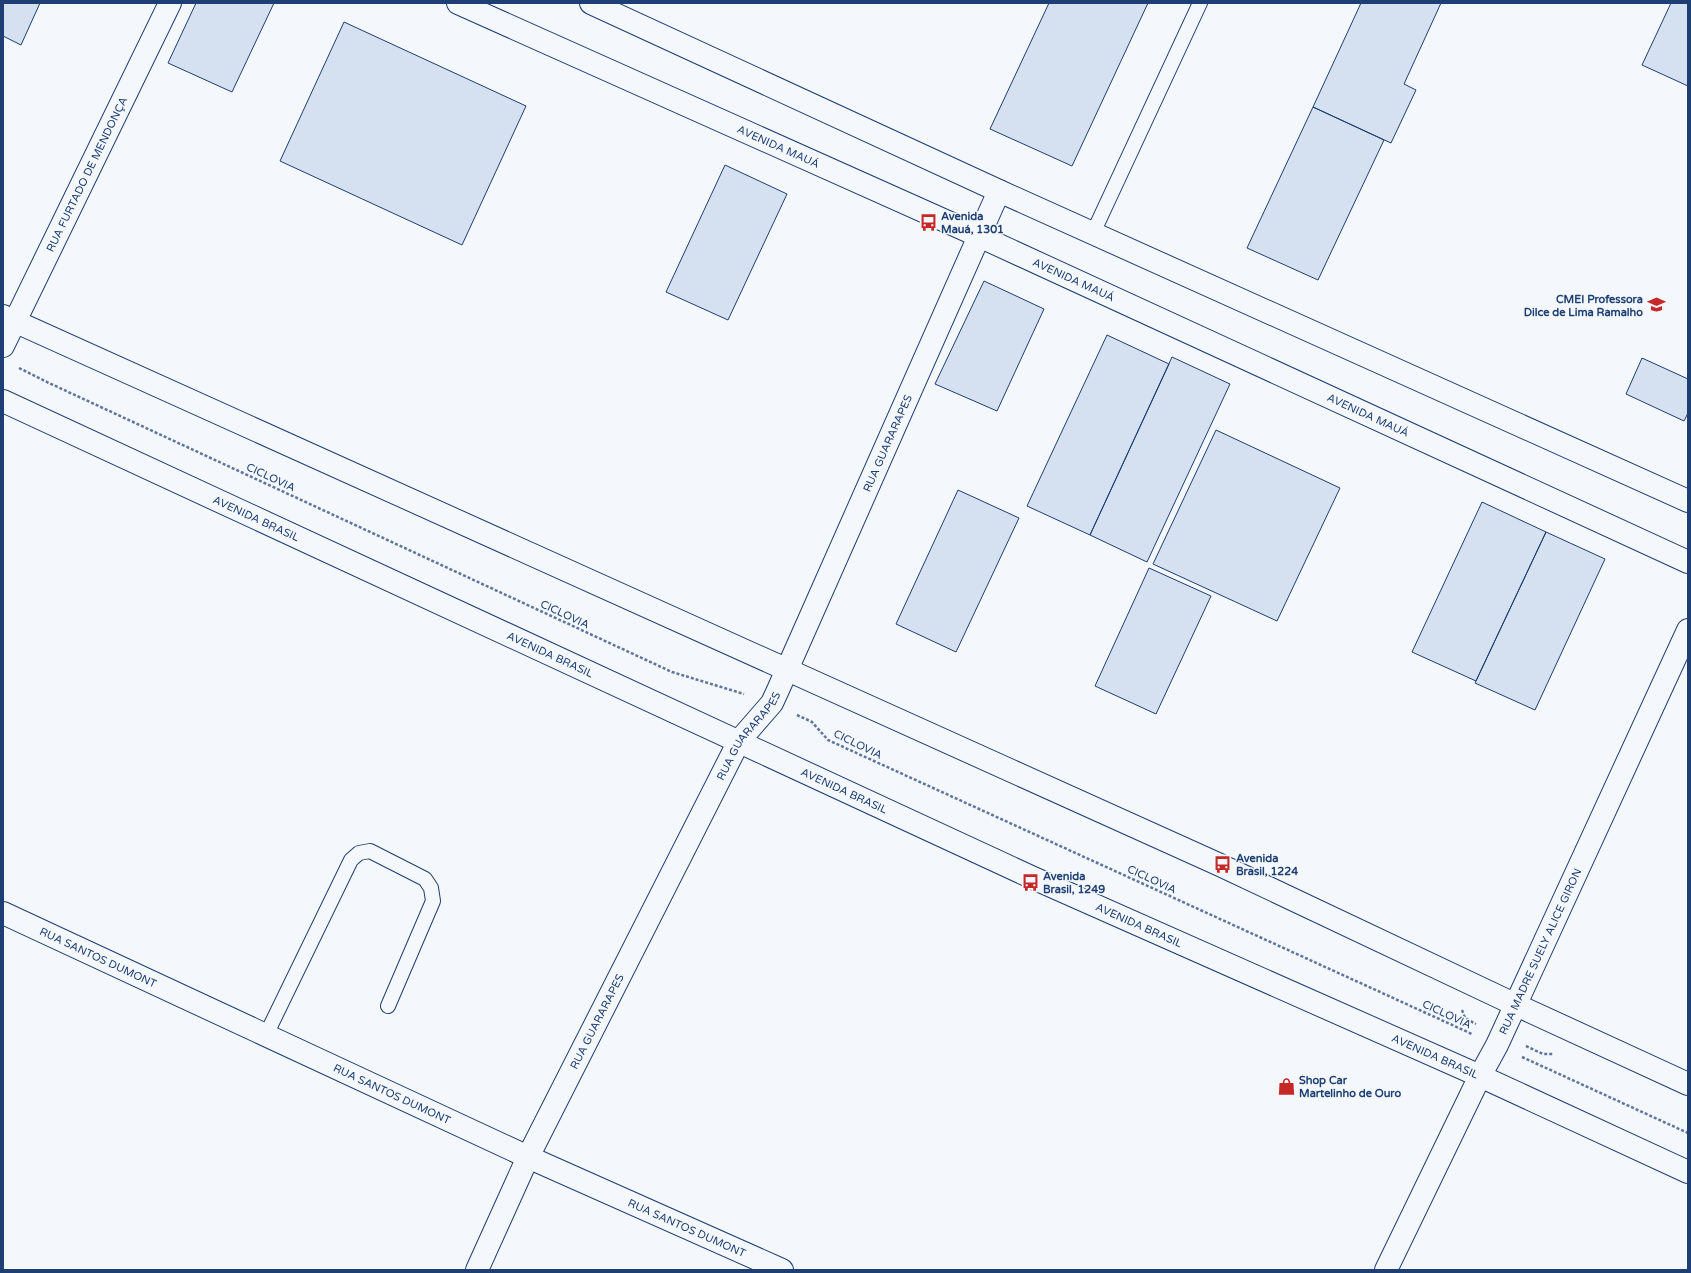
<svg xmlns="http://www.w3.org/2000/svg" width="1691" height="1273" viewBox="0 0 1691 1273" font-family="'Varela Round',sans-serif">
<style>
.building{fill:#d5e0f0;stroke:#1d3f73}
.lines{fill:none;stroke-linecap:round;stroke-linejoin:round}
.lane-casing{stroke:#1d3f73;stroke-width:16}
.street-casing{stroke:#1d3f73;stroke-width:24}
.secondary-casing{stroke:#1d3f73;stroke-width:24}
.path{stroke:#5e769c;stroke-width:2.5;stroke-dasharray:3 2;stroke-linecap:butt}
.lane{stroke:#f4f7fb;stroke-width:14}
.street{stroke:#f4f7fb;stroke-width:22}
.secondary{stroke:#f4f7fb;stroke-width:22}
.labels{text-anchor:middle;stroke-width:3;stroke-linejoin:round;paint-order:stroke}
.street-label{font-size:11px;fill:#1d3f73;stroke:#f4f7fb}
.poi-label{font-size:11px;font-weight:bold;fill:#1d3f73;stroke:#f4f7fb;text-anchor:start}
</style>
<rect width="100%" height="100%" fill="#f4f7fb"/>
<path class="building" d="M3,3H40L21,45L3,36Z
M196,3H274L232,92L168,63Z
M1049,3H1148L1072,166L990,129Z
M1361,3H1441L1404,84L1416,90L1391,143L1313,107Z
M1671,3H1688V86L1642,65Z
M344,22L526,106L462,245L280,161Z
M1313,107L1384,140L1318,280L1247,248Z
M725,165L787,194L728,320L666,292Z
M984,281L1044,309L997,411L935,384Z
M1107,335L1169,364L1090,535L1027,506Z
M1172,357L1230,384L1147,562L1090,535Z
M1642,358L1688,379V413L1684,421L1626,394Z
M1216,430L1340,488L1277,621L1153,564Z
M958,490L1019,518L956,652L896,624Z
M1482,502L1546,532L1476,681L1412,652Z
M1546,532L1605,559L1535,710L1475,683Z
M1149,568L1211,596L1156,714L1095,686Z"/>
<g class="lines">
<defs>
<path id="lane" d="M1093,233L1200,3
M266,1035L351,860L359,853L370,851L425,879L431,888L433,901L388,1006"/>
<g id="street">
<path id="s1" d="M3,346L170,3"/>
<path id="s2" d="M477,1270L528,1157L739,741L772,703L778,690L999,191"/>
<path id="s3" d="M1386,1270L1480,1076L1497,1045L1688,630"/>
</g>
<g id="secondary">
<path id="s4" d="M458,3L979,236L1688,562"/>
<path d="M591,3L999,191L1688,501"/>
<path d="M3,316L1220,865L1514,1004L1688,1084"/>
<path id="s5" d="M3,401L1031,877L1480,1076L1688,1172"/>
<path id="s6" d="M3,913L528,1157L782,1270"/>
</g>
</defs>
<use href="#lane" class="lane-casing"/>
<use href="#street" class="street-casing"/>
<use href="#secondary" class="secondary-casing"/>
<path class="path" d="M19,368L49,383L672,672L744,694
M797,715L812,722L828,740L1472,1034
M1462,1010L1465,1018L1476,1024
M1526,1046L1543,1054H1554
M1522,1057L1688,1133"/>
<use href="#lane" class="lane"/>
<use href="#street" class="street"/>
<use href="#secondary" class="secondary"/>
</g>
<defs>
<symbol id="bus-bare" viewBox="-9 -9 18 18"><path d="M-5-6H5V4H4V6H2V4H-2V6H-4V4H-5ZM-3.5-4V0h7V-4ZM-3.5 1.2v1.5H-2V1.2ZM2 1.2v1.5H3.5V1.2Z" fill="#c62828" stroke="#f4f7fb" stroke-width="2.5" paint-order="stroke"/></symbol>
<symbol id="school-bare" viewBox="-9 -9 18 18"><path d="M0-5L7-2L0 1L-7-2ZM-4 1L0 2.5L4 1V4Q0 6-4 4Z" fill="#c62828" stroke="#f4f7fb" stroke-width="2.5" paint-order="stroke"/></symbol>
<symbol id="shop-bare" viewBox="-9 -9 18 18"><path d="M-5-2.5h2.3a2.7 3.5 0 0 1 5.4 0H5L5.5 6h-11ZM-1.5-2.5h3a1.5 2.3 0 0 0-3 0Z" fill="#c62828" stroke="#f4f7fb" stroke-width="2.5" paint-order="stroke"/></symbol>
</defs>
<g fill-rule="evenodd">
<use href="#bus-bare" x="916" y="210" width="25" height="25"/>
<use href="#school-bare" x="1644" y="292" width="25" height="25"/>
<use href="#bus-bare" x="1210" y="852" width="25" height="25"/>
<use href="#bus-bare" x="1018" y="870" width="25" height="25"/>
<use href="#shop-bare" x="1274" y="1074" width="25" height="25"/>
</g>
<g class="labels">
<g class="street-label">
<text dy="4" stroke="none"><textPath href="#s4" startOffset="351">AVENIDA MAUÁ</textPath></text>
<text dy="4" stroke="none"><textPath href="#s1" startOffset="191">RUA FURTADO DE MENDONÇA</textPath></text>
<text dy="4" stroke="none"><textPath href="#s4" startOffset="675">AVENIDA MAUÁ</textPath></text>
<text dy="4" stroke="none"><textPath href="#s4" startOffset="999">AVENIDA MAUÁ</textPath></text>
<text dy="4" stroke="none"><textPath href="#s2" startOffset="925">RUA GUARARAPES</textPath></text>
<text transform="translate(271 477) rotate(25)" y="4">CICLOVIA</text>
<text dy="4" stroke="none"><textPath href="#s5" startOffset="279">AVENIDA BRASIL</textPath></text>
<text transform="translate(565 614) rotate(25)" y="4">CICLOVIA</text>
<text dy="4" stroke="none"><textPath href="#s5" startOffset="603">AVENIDA BRASIL</textPath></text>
<text dy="4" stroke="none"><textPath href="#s2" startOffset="600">RUA GUARARAPES</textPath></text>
<text transform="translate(858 744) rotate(26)" y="4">CICLOVIA</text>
<text dy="4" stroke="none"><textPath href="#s5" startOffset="927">AVENIDA BRASIL</textPath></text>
<text transform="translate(1152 879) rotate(25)" y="4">CICLOVIA</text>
<text dy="4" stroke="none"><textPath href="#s5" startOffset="1251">AVENIDA BRASIL</textPath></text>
<text dy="4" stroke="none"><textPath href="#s3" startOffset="354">RUA MADRE SUELY ALICE GIRON</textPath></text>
<text dy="4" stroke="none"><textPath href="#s6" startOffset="105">RUA SANTOS DUMONT</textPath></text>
<text transform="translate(1447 1014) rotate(25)" y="4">CICLOVIA</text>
<text dy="4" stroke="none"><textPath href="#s2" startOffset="276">RUA GUARARAPES</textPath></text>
<text dy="4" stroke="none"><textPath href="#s5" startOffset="1575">AVENIDA BRASIL</textPath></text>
<text dy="4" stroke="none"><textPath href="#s6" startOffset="429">RUA SANTOS DUMONT</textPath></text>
<text dy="4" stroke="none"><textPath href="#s6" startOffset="753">RUA SANTOS DUMONT</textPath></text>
</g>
<g class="poi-label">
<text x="941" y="220">Avenida<tspan x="941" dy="13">Mauá, 1301</tspan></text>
<text x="1643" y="303" text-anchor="end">CMEI Professora<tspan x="1643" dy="13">Dilce de Lima Ramalho</tspan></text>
<text x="1236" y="862">Avenida<tspan x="1236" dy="13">Brasil, 1224</tspan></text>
<text x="1043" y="880">Avenida<tspan x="1043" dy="13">Brasil, 1249</tspan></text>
<text x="1299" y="1084">Shop Car<tspan x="1299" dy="13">Martelinho de Ouro</tspan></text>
</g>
</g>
<rect width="1691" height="1273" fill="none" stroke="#1d3f73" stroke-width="8"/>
</svg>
